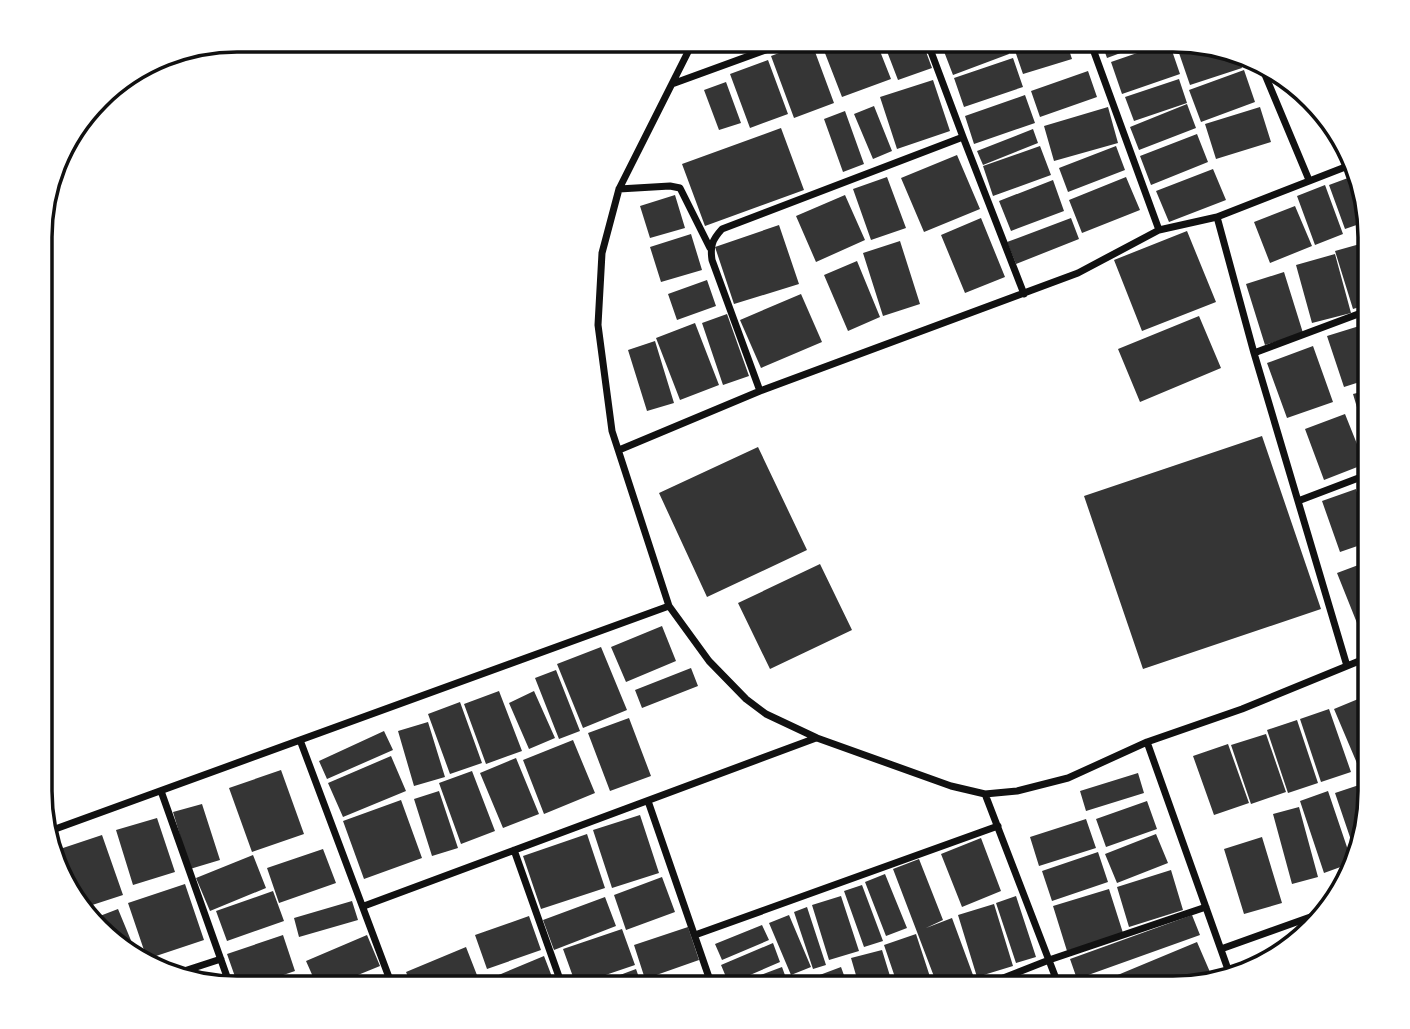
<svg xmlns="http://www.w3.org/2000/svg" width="1410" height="1029" viewBox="0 0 1410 1029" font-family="Commissioner,sans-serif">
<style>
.building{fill:#353535}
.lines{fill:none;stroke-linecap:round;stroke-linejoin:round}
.minor{stroke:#111;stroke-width:7}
.rim{fill:none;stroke:#111;stroke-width:3.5}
</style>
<rect width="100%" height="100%" fill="#fff"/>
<path class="building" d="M811,41L834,103L794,118L771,56Z
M843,41H876L891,79L842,97L823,48Z
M883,41H922L932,68L898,80Z
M940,41H1004L1009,54L953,75Z
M1015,41H1066L1072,59L1023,74L1012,42Z
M1101,41H1153L1107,58Z
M1177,41H1185L1192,43L1180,48Z
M1169,42L1180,74L1122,94L1111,62Z
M1201,46L1240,61L1242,68L1190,85L1179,53Z
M1013,58L1023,87L964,107L954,78Z
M768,60L788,114L750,128L730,74Z
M1244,70L1255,102L1201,122L1189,90Z
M1088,71L1097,97L1040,117L1031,91Z
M1179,79L1187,103L1134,121L1125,97Z
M933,80L950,131L897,149L880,97Z
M726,82L741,123L719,130L704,90Z
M1025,95L1035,123L974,144L965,116Z
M1187,104L1196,128L1139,150L1130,127Z
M874,106L892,151L873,159L854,114Z
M1108,107L1118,143L1054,161L1044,126Z
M1260,107L1271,142L1216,159L1205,124Z
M845,111L864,164L843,172L824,119Z
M781,128L804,190L705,226L682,164Z
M1033,129L1038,143L983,165L977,151Z
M1197,134L1208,162L1151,185L1140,156Z
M1040,146L1051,175L993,196L983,166Z
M1116,146L1125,170L1068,192L1059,168Z
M957,155L980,209L924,232L901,178Z
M1213,169L1226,200L1169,222L1156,191Z
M1356,175L1368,221L1345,229L1329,185Z
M887,177L906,228L871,240L853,189Z
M1126,177L1140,210L1082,233L1069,200Z
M1053,180L1064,211L1011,231L999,201Z
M1325,185L1343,234L1315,245L1297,196Z
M675,195L685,228L650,238L640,206Z
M845,195L865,240L816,262L796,216Z
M1295,206L1312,246L1270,263L1254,222Z
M981,218L1005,277L965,293L941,235Z
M1071,218L1079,239L1016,264L1007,242Z
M779,225L799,284L734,304L715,247Z
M1187,231L1216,302L1142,331L1114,260Z
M691,234L702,270L661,282L650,247Z
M900,241L920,304L883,316L863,253Z
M1367,242L1369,248V304L1353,309L1335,251Z
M1335,254L1351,313L1312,323L1296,265Z
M857,261L880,317L848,331L824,275Z
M1284,272L1303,333L1265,345L1246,284Z
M707,280L716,306L677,320L668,294Z
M801,294L822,342L761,368L740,320Z
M727,314L749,376L723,385L702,323Z
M1199,316L1221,368L1140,402L1118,349Z
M695,323L719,385L680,400L656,338Z
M1369,323V379L1344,387L1327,336Z
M655,341L674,403L647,411L628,350Z
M1313,346L1333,402L1287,418L1267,363Z
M1369,390V448L1353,394Z
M1345,414L1365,464L1324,480L1305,429Z
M1262,436L1321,609L1143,669L1084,496Z
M758,447L807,550L707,597L659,493Z
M1369,488V519L1359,492Z
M1356,489L1369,530V542L1340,552L1322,501Z
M1369,561V624L1359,628L1337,573Z
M820,564L852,630L770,669L738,603Z
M662,626L676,661L626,682L611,647Z
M601,647L627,710L583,728L557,664Z
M691,668L698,686L642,708L635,690Z
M556,670L580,731L559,739L535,678Z
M499,691L522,751L486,764L464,704Z
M534,691L555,738L529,749L509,703Z
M1363,697L1369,712V763L1359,768L1334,709Z
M460,702L482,763L450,774L428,714Z
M1329,709L1351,772L1321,782L1300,719Z
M629,718L651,776L610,791L588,733Z
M1297,720L1318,783L1288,793L1267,730Z
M428,722L445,777L414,786L398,731Z
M384,731L393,750L327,779L319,761Z
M1266,734L1286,792L1251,804L1231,745Z
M573,740L595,793L544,814L523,760Z
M1228,744L1249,803L1214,815L1193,756Z
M391,756L406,791L343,817L328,783Z
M516,758L539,814L503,828L480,773Z
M281,770L304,834L252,852L229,788Z
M472,771L495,831L461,844L439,783Z
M1138,773L1144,793L1086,811L1080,791Z
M1365,783L1369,804L1353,846L1335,793Z
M439,791L458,848L432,856L414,799Z
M1328,791L1350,856L1346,865L1324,873L1300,801Z
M401,800L422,858L364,879L343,821Z
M1147,801L1157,829L1106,847L1096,819Z
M202,804L220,860L190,869L173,812Z
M1299,807L1318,877L1292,884L1273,814Z
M640,815L659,873L612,888L593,830Z
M157,818L175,872L133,885L116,830Z
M1086,819L1096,848L1039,866L1030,837Z
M587,834L605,888L541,909L523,856Z
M1156,834L1168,863L1117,883L1105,854Z
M102,835L123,895L83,908L66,890L54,851Z
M1262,837L1282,903L1244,914L1224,849Z
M981,838L1001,891L962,907L941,854Z
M323,849L336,883L279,903L267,868Z
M1098,852L1108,882L1052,901L1042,871Z
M253,855L266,888L210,911L196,878Z
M919,859L943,920L926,928L952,918L973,975L938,987L893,869Z
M1171,870L1183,910L1129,927L1117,887Z
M885,874L907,928L886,936L865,882Z
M662,877L675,912L626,930L614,895Z
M185,884L204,940L147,959L128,903Z
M862,885L883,941L864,947L844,891Z
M1109,889L1123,933L1067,951L1053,906Z
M273,891L284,921L227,941L216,911Z
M841,896L859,951L829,960L812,905Z
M1016,896L1036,957L1016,963L996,903Z
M605,897L616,926L554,950L543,920Z
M352,901L358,920L299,937L294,918Z
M994,904L1013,966L977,977L958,915Z
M807,907L826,965L813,969L794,912Z
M118,909L137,955L117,948L92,919Z
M789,915L811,967L791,975L769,923Z
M1192,915L1200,935L1077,979L1070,959Z
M529,916L541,950L487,969L475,935Z
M762,925L769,940L722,960L715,944Z
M688,927L699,960L645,979L634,945Z
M622,929L635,965L576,985L563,949Z
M916,934L934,989H899L884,945Z
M283,935L295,971L245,988H239L227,954Z
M367,935L380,966L326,988H318L306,961Z
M1197,942L1213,979L1173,989H1084Z
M773,943L780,962L729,984L721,965Z
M466,947L482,988H413L406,972Z
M882,950L894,989H860L851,958Z
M544,956L554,982L538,988H493L489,979Z
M782,967L790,989H726V988Z
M841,967L849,989H795L793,985Z
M636,969L643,989L585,988Z
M303,975L307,988H258Z
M1041,976L1045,989H1006V988Z
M705,981L707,989H682L681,988Z"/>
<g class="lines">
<path class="minor" d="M694,40L619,189L602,253L598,325L612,431L669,606L709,661L746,699L766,714L817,738L951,786L985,794L1017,791L1068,778L1147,742L1242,709L1369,657
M927,41L963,137
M1090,41L1159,230
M1263,70L1309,180
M672,84L793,40
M619,189L670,186L680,188L710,248
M1217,217L1254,353L1347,666
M1254,353L1369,310
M760,391L712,260C710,246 712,240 722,229L963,137L1024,294
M619,450L760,391L1078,273L1159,230L1217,217L1353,164
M1298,501L1369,474
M300,740L393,988
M1147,742L1230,975
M161,791L231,988
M985,794L1060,989
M648,801L713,989
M47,832L669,606
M514,850L563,988
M364,906L816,738
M695,935L998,826
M1221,949L1330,910
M181,972L221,959
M975,989L1049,960L1206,907"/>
</g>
<path d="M0 0H1410V1029H0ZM237 52H1173A185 185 0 0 1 1358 237V791A185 185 0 0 1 1173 976H237A185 185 0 0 1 52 791V237A185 185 0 0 1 237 52Z" fill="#fff" fill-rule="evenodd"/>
<path class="rim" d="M237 52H1173A185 185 0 0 1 1358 237V791A185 185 0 0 1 1173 976H237A185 185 0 0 1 52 791V237A185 185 0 0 1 237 52Z"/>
</svg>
